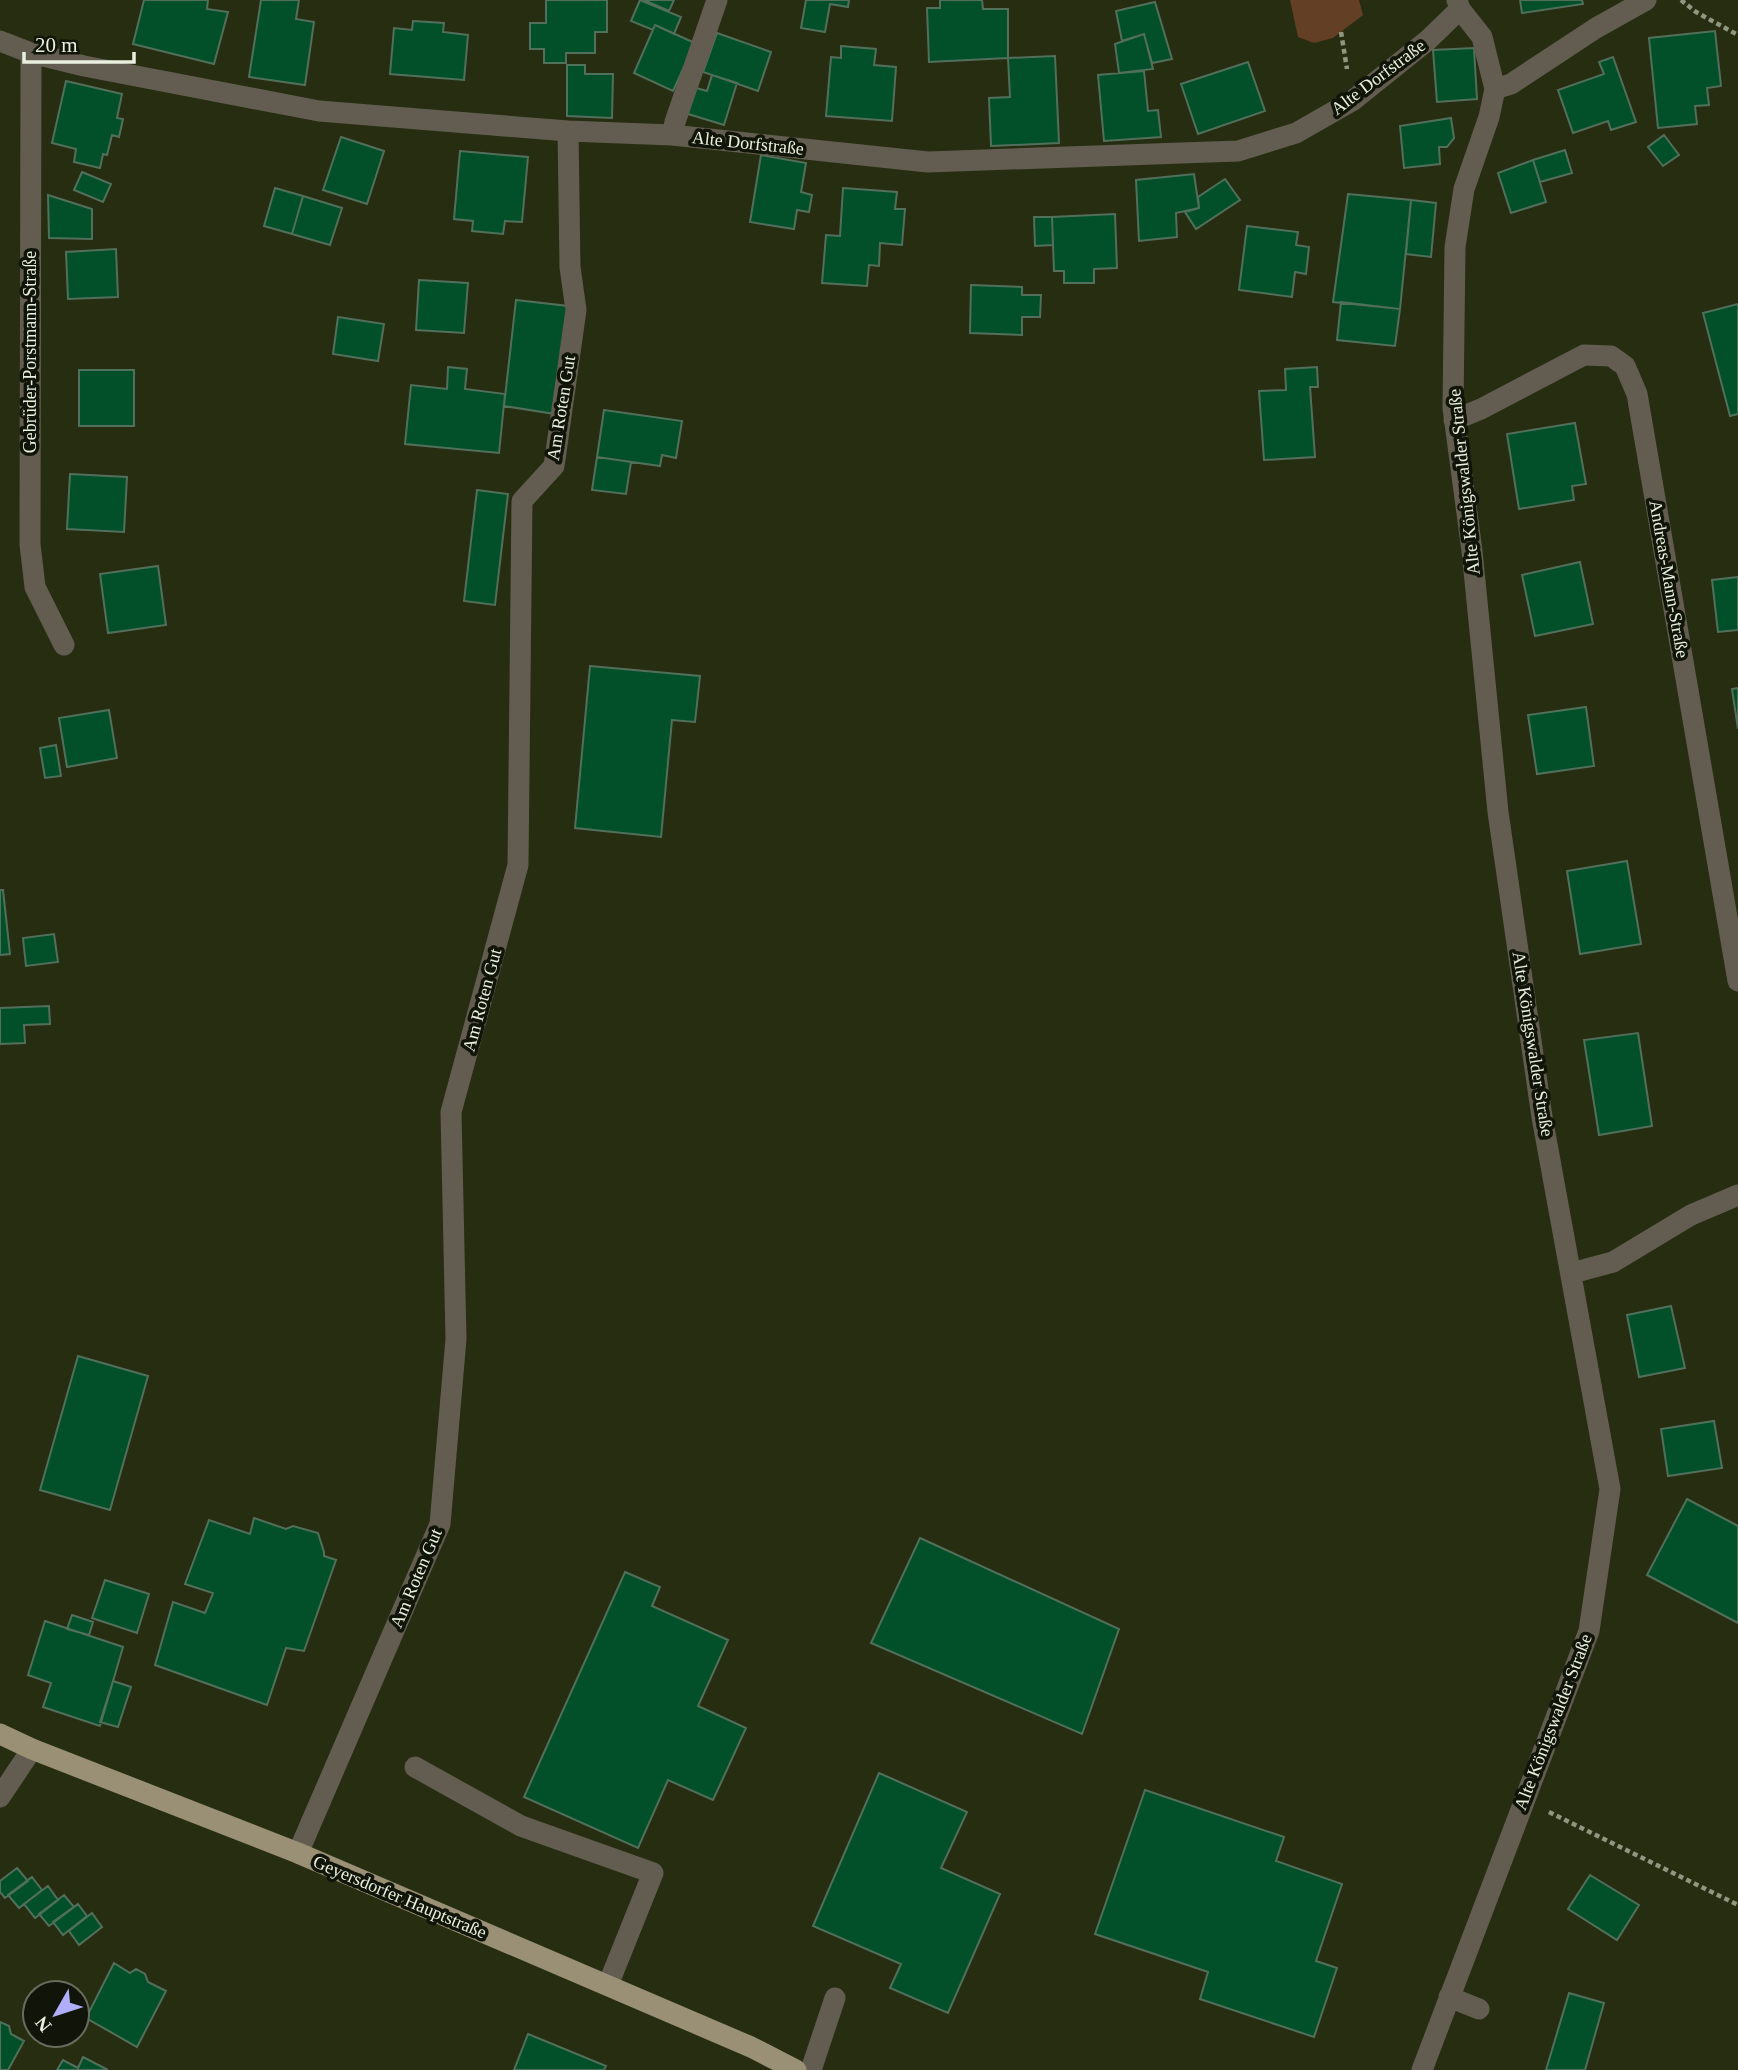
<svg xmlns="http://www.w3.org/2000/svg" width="1738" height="2070" viewBox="0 0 1738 2070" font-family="Georgia,serif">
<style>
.green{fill:#623f25}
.building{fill:#015029;stroke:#526f5b;stroke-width:2}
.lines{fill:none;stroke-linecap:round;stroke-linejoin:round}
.path{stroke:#909680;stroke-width:4.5;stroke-dasharray:5 3.5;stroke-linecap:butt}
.minor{stroke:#625d50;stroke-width:21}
.major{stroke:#9a9075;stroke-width:21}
.labels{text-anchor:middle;stroke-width:7;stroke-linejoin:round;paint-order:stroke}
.street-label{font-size:18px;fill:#eaf0df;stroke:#111408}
</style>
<rect width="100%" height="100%" fill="#262d11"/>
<path class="green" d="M1290,0H1359L1363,15L1333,38L1314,43L1298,37Z"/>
<path class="building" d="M144,0H208L207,9L228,12L214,64L133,44Z
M261,0H299L296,19L314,22L305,85L249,77Z
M546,0H607V32H595V53H566V63H544V49H530V23H546Z
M640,0L681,17L674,34L655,25L653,30L631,21Z
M644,0H674L669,11Z
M806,0H849L848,7L830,4L825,32L801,28Z
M940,0H982L983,9H1008V58L929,62L927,8H940Z
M1520,0H1582L1583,4L1522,13Z
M1155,2L1172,59L1152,63L1144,34L1122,41L1116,11Z
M413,21L444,23L443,32L468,35L464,80L390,74L394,28L412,30Z
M655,25L695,43L673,91L634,73Z
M1715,31L1721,86L1707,88L1709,105L1695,106L1697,124L1658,128L1649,38Z
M717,33L771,52L758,91L703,72Z
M1144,34L1153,69L1119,73L1115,44Z
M841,46L876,49L874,65L896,67L892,121L826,116L831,57L841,58Z
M1474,48L1477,99L1437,102L1433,50Z
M1055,56L1059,143L991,146L989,98L1010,97L1008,58Z
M1613,57L1636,122L1611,130L1608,121L1573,133L1558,90L1604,74L1599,62Z
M1248,62L1265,111L1198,134L1181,84Z
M567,65H585V74H613L612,118L567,116Z
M1144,71L1148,111L1158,110L1161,137L1104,141L1098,75Z
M712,75L737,83L724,125L685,113L693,87L707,91Z
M66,81L122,94L117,118L123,119L119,137L112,135L107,155L103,154L100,168L74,162L76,149L52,143Z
M1451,118L1454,138L1447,147H1439L1440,164L1404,168L1400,126Z
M1664,135L1679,155L1663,166L1648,147Z
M341,137L384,151L367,204L323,190Z
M1565,150L1572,173L1540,182L1533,160Z
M460,151L528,157L522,222L505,221L503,234L472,231L473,221L454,219Z
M761,155L806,163L801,192L812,195L809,212L797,210L794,229L750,222Z
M1533,160L1546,202L1511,213L1498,173Z
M82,172L111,184L103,202L74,190Z
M1194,174L1199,208L1176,213L1177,237L1139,241L1136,180Z
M1225,179L1240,200L1196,229L1185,212L1199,208L1198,197Z
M275,188L303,196L292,234L264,226Z
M843,188L897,192L895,209H905L902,245L880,243L879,266L869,265L867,286L822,283L826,235L840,236Z
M1348,194L1411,200L1400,309L1333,302Z
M48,195L92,209V239L49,238Z
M303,196L342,208L330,245L292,234Z
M1411,200L1436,203L1431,257L1406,254Z
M1115,214L1117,268L1094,269V283H1064V271H1054L1052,217Z
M1034,217H1052L1053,245L1035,246Z
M1247,226L1298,232L1296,245L1309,247L1306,274L1295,272L1292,297L1239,290Z
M116,249L118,297L68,299L66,252Z
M419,280L468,283L464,333L416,330Z
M971,285L1022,287V295H1041L1040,317H1022V335L970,333Z
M516,300L568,306L555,414L504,406Z
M1341,302L1400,309L1395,346L1337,340Z
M1738,304V414L1730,416L1703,313Z
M338,317L384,324L378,361L333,354Z
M448,367L467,369L465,389L505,394L499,453L405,444L411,385L447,389Z
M1317,367L1318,387H1310L1315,457L1264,460L1259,391L1286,390L1285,369Z
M79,370H134V426H79Z
M604,410L682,421L676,458L662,455L660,466L597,457Z
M1575,423L1586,484L1572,486L1574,500L1519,509L1507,434Z
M597,457L631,462L626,494L592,490Z
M70,474L127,477L124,532L67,529Z
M477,490L508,494L495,605L464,601Z
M1580,562L1593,624L1535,636L1522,575Z
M158,566L166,625L108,633L100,574Z
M1738,577V630L1718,632L1712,580Z
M590,666L700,676L695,722L672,720L661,837L575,828Z
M1738,688V729L1732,689Z
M1586,707L1594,766L1537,774L1528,715Z
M109,710L117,758L67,767L59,718Z
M56,745L61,776L45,778L40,748Z
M1627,861L1641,944L1580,954L1567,871Z
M0,890H3L10,954L0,955Z
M54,934L58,962L26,966L23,938Z
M49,1006L50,1024L24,1025L25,1043L0,1044V1008Z
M1638,1033L1652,1126L1599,1135L1584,1040Z
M1671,1306L1685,1368L1639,1377L1627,1315Z
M78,1356L148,1376L110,1510L40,1490Z
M1714,1421L1722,1468L1668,1476L1661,1429Z
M1687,1499L1738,1526V1623L1647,1575Z
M254,1518L286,1529L293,1526L318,1533L324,1552V1556L336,1560L304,1651L286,1648L267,1705L155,1665L173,1602L205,1613L213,1593L185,1584L209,1520L250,1534Z
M920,1538L1119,1629L1082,1734L871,1643Z
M625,1572L660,1587L652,1606L728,1640L698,1706L746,1728L713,1800L668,1780L638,1848L524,1797Z
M105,1580L149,1594L137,1633L92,1618Z
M72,1615L93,1622L89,1635L67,1629Z
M45,1621L123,1647L100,1726L43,1707L51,1683L28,1675Z
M113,1681L131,1687L118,1727L100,1722Z
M879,1773L967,1812L941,1868L1000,1894L948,2013L890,1988L901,1964L813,1926Z
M1145,1790L1284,1837L1276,1861L1342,1884L1316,1961L1337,1968L1314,2037L1200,1999L1208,1972L1095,1934Z
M17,1868L28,1881L5,1898L0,1892V1881Z
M1590,1875L1639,1905L1617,1940L1568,1909Z
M32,1877L42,1890L19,1908L8,1895Z
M48,1886L58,1900L35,1918L24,1904Z
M64,1895L74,1907L49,1926L39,1914Z
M78,1904L87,1916L63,1935L53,1922Z
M92,1913L102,1927L79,1945L69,1931Z
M114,1963L130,1973L136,1969L145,1974L148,1982L166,1991L137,2047L86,2018Z
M1569,1993L1604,2003L1585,2070H1546Z
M0,2022L9,2026L11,2034L24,2041L8,2070H0Z
M528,2034L606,2066L604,2070H514Z
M83,2057L108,2070H57L63,2060L78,2068Z"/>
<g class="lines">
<path class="path" d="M1681,0L1696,12L1738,35
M1341,32L1347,69
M1549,1812L1738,1905"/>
<path class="minor" d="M0,41L31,53L84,66L319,111L568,131L672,135L928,162L1238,151L1296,133L1352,101L1428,40L1460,9
M31,53L30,544L35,587L64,645
M1495,89L1511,84L1596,28L1646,0
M672,135L675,122L717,0
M1454,420L1481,409L1584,355L1611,356L1625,366L1637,394L1738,981
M1572,1273L1613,1262L1691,1215L1738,1195
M415,1767L521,1826L653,1873L608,1985
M0,1797L32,1749
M298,1853L440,1524L456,1339L451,1112L518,865L522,501L554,466L576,310L570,267L568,131
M1449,1997L1479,2009
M811,2070L835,1998
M1422,2070L1589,1631L1610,1489L1542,1117L1498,812L1472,551L1453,408L1455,247L1464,189L1489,117L1495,89L1482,37L1460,9L1457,0"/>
<path class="major" d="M0,1734L32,1749L298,1853L751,2047L796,2070"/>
</g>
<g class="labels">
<g class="street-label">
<text transform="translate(1378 77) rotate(-37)" y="6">Alte Dorfstraße</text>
<text transform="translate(748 143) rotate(6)" y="6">Alte Dorfstraße</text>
<text transform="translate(30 352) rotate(-90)" y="6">Gebrüder-Porstmann-Straße</text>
<text transform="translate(561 408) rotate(-81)" y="6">Am Roten Gut</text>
<text transform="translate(1464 482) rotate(-96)" y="6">Alte Königswalder Straße</text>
<text transform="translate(1669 579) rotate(80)" y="6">Andreas-Mann-Straße</text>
<text transform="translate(482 1000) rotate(-75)" y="6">Am Roten Gut</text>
<text transform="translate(1533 1044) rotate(81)" y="6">Alte Königswalder Straße</text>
<text transform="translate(416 1578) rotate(-67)" y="6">Am Roten Gut</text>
<text transform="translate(1553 1722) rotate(-69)" y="6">Alte Königswalder Straße</text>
<text transform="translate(400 1897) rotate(23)" y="6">Geyersdorfer Hauptstraße</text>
</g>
</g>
<g transform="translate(56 2014) rotate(231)"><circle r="33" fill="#111408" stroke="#686c5e" stroke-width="2"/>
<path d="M0-5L12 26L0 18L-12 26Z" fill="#b0aefa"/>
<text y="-10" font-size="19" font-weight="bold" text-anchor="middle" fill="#eaf0df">N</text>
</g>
<path d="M24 52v10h110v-10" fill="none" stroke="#eaf0df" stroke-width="3.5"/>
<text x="35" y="52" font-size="21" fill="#eaf0df" stroke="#111408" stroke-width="5" paint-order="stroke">20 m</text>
</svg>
